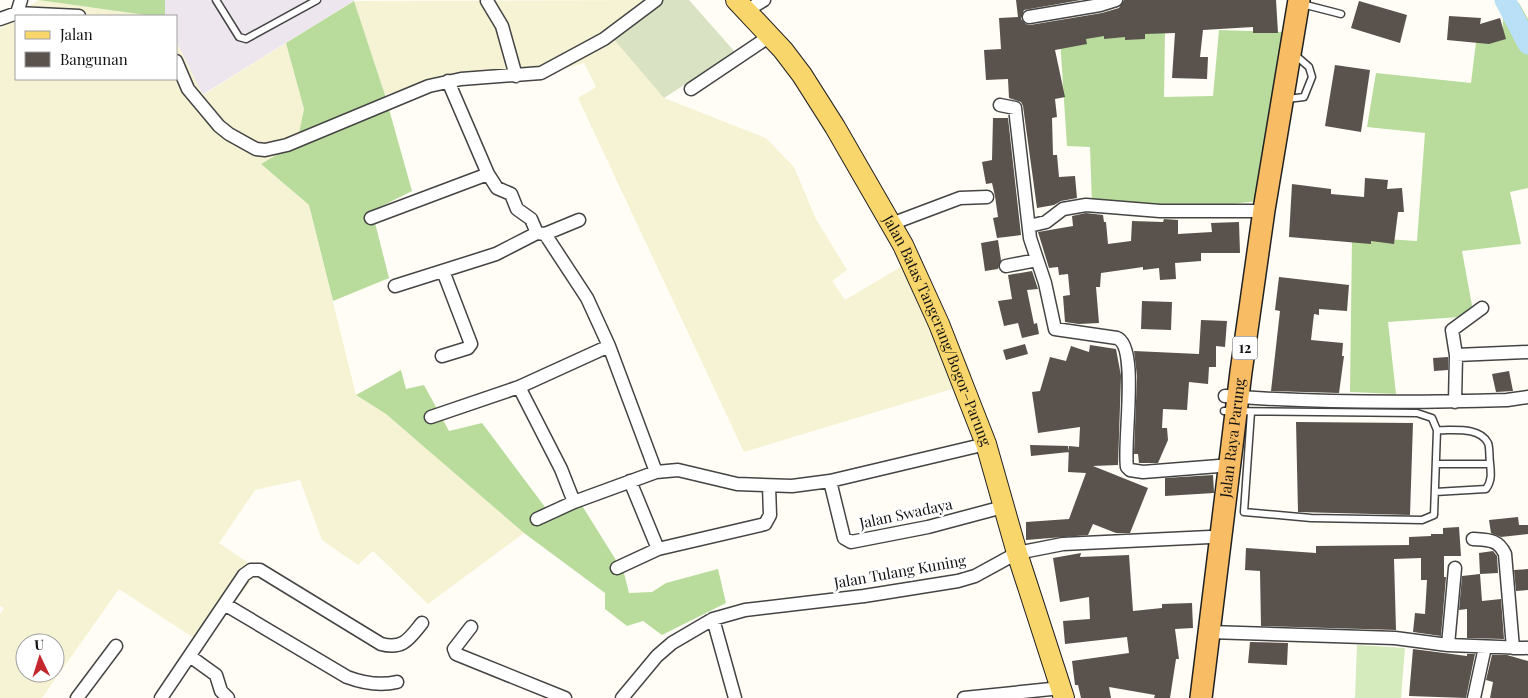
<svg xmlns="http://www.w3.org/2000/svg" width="1528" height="698" viewBox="0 0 1528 698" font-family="'Playfair Display',serif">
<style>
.industrial{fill:#eee6ef}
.farmland{fill:#f6f3d4;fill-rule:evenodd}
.green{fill:#d5ebbd}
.forest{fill:#b9dc9c}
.cemetery{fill:#d9e3c4}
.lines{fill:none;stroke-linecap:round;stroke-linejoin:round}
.river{stroke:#b9e0f7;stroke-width:21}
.building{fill:#5a524d}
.service-casing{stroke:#444;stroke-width:9}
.minor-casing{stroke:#444;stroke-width:15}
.primary-casing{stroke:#222;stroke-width:22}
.trunk-casing{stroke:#222;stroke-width:24}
.service{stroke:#fff;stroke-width:6}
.minor{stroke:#fff;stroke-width:12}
.primary{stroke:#f9d66b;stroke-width:20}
.trunk{stroke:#f7bc64;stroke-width:21}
.labels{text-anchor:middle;stroke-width:5;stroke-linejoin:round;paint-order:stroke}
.shield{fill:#fff;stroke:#585858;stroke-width:1}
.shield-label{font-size:14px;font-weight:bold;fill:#111}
.street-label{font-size:15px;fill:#111;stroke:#fff}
</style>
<rect width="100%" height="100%" fill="#fffdf5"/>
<path class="industrial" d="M165,0H355L202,95L176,41V16H165Z"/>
<path class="farmland" d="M38,0L153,16H17Z
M651,0L664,98L766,138L794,167L816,219L847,270L832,281L845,300L909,262L949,320L972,375L962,386L744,452L578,98L596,87L584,63L533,78L467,72L385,95L354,1Z
M16,16V79H176V41L203,95L286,43L304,109L297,144L261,164L309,205L356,395L386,414L524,533L428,604L373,551L358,565L322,540L300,480L255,490L219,543L259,570L203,644L119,589L42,698H0V614L4,608L0,606V29ZM25,643H55V673H25Z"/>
<path class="green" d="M1357,645L1405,648L1401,698H1355Z"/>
<path class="forest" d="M38,0H165V16H153Z
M354,1L385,95L412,191L372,211L389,278L333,301L309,205L261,164L297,143L304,109L286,43Z
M1519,3L1528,19V188L1510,192L1521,244L1462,251L1474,316L1388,322L1396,394L1350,392L1352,237L1417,241L1425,133L1367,127L1376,73L1471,83L1477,34H1503V8Z
M1219,30L1282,32L1259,201L1194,208L1092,204L1090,147L1067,146L1060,39L1165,31L1164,97L1213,96Z
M401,370L406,389L424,385L449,431L482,423L554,519L581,504L624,573L629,593L652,592L666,583L718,569L726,603L662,635L643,621L627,626L605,609V593L524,533L386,414L356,395Z"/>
<path class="cemetery" d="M651,0H689L735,52L664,98L606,30Z"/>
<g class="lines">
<path class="river" d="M1505,0L1528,44"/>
</g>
<path class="building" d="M1016,0H1081L1024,10L1021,19L1026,24L1030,25L1102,13L1119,8L1124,0H1276L1278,33H1253V27L1203,30L1200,57H1208L1207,79L1172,78L1175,33L1145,34V39L1125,40V37L1104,39V36L1086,39L1087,44L1055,50L1065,97L1055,99L1057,117L1052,118L1053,155H1057L1059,177L1075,176L1077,198L1061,201L1054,205L1037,208L1023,106L1021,102L1009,98L1008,79L986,80L984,50L1001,49L999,18L1018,17Z
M1359,1L1407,15L1400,43L1351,28Z
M1449,16L1481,18L1480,24L1500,18L1506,39L1489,44L1447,40Z
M1335,65L1370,70L1361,132L1325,126Z
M993,118H1008L1021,235L997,238L993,218L998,217L995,196L992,183L986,184L982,162L992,160Z
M1365,178L1388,180L1387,189L1402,188L1404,212H1398L1394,244L1371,241V244L1289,237L1292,184L1331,189V194L1364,197Z
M1086,213L1103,215L1104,222H1106L1108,244L1131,241L1132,221L1163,222L1164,219L1178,220V234L1212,232L1211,223L1239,222L1240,253H1201V261L1175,263L1176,279L1160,280L1159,268L1143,270V267L1101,273L1100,287H1096L1099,323L1079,324L1065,322L1063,296L1070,295L1068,274L1059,275L1058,267L1049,268L1038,232L1073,226L1072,216Z
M998,240L1001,260L998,269L985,271L981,243Z
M1032,271L1038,289L1027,290L1034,324L1037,323L1039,334L1022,338L1018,323L1004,326L998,301L1012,299L1008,275Z
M1279,277L1349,285L1347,311L1319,309V315L1314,314L1311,340L1343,343L1342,356H1344L1339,393L1271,391L1280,311L1275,310Z
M1142,301L1172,302L1171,330L1141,329Z
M1201,320L1227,321L1225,347L1216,346V367H1209L1208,384L1189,382L1187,410L1163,409L1162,428H1167L1168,440L1158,463H1139L1138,454H1134L1137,376L1134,351L1199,354Z
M1025,344L1028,354L1006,360L1003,350Z
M1090,345L1116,349L1121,376L1118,465L1093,466L1148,488L1130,533H1116L1093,524L1088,535L1026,540V522L1069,519L1086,473L1068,472L1069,446L1079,447L1080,427L1038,433L1032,392L1040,391L1050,357L1066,361L1071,346L1089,352Z
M1448,357V370L1434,371L1433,358Z
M1509,371L1513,391L1496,392L1492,374Z
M1296,422L1413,423L1410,515L1298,512Z
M1030,445L1068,446L1069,452L1031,456Z
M1213,475L1214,493L1165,496V478Z
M1518,517L1519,525H1528V534L1501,537L1491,533L1489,520Z
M1459,527L1461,556H1444V577H1446L1441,636L1413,632L1415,613L1425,614L1427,580H1421V558L1394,559L1396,630L1261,626L1260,571L1245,570L1246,548L1316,553V546L1409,545V537L1431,536V534H1443V528Z
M1493,551L1497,556L1498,573L1480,574L1479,553Z
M1081,553L1080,557L1129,555L1133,611L1162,608V604L1192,603L1193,628L1175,629L1179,659H1176L1170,698H1154L1155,695L1109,687L1111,698H1081L1078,685H1075L1072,661L1129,653L1127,637L1065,644L1063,621L1090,619L1089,597L1060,602L1053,558Z
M1528,569V590L1516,591L1514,570Z
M1480,574L1482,601L1501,599L1504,639L1467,638V609L1459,610L1462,576Z
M1250,642L1288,643L1287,665L1248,663Z
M1413,649L1467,656V654H1475L1466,698L1409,696Z
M1492,655H1507L1528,661V698H1490L1493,682L1486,680Z"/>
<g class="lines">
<defs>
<path id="service" d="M216,0L239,37L246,39L317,0
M1302,4L1341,14
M1287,99L1304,97L1312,77L1309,67L1294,54
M1224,411L1417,413L1432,418L1437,430L1434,515L1422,520L1311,518L1244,512L1251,412
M1436,464H1490
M1435,492L1486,489C1492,481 1491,473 1490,463C1489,457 1490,448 1488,443C1479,426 1452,431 1437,430"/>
<path id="minor" d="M487,1L502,26L516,76
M746,11L764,0
M17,13L21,0
M1029,17L1100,5L1116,0
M0,19L17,13L79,16
M176,61L188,89L219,126L229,134L256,149L265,150L287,145L429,86L461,79L541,73L604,39L656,0
M448,81L488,174L497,188L511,194L517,209L531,219L537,233
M691,89L770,36
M1000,105L1015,108L1030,238L1045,283L1055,329L1117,338C1139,346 1123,443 1127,467L1130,470L1143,472L1219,466
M371,218L488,174
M891,224L960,198L987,197
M1029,226L1046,222L1063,209L1086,205L1160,211H1253
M545,234L587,298L609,346L656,472
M1006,266L1037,260
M395,286L496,254L537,233L545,234L579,220
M1456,355L1528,352
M442,356L468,348L471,344L443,271
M519,387L561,469L574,502
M1225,396C1319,403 1413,403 1507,400L1528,397
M1455,402L1456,355L1452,330L1482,308
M431,417L519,387L609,346
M630,481L658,549
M830,481L844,538L851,542L928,527L1003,507
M537,519L574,502L656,472L678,470L737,484L792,486L830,481L986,444
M1473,539C1488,540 1498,539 1505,554L1513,648
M617,568L658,549L765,524L770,515L769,486
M226,605L347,677C363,683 380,686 397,682
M713,619L735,698
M471,627L454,649L456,654L565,698
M1209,632L1395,638L1448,645L1528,648
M1448,645L1455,568
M191,657L216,675L221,691L228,698
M77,698L116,646
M161,698L244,575L251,570H260L381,644C403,650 409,639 422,623
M622,698L657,656L672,643L713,619L745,610L864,596L958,581L975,576L1017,553L1063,544L1210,537
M964,698L1061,688
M1474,698L1485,647"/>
<g id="primary">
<path id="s1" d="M736,0L783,50L802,75L835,127L903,245L939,324L986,444L1017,553L1064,698"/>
</g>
<g id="trunk">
<path id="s2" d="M1201,698L1241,372L1264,210L1299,0"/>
</g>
</defs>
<use href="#service" class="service-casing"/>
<use href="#minor" class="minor-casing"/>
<use href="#primary" class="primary-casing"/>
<use href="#trunk" class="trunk-casing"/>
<use href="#service" class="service"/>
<use href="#minor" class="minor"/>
<use href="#primary" class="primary"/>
<use href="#trunk" class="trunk"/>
</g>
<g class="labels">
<rect class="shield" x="1232.5" y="336.5" width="25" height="23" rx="4"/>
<g class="shield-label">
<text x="1245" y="353">12</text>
</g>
<g class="street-label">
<text dy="5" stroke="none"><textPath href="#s1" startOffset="390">Jalan Batas Tangerang/Bogor–Parung</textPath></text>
<text dy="5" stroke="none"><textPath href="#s2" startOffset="262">Jalan Raya Parung</textPath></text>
<text transform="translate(906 514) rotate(-12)" y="5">Jalan Swadaya</text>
<text transform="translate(900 572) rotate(-10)" y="5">Jalan Tulang Kuning</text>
</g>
</g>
<rect x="15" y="15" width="162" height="65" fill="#ffffff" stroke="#a0a0a0"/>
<rect x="25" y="31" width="25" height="8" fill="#f9d66b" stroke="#a0a0a0"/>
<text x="60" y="40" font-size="15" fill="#111111">Jalan</text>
<rect x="25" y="52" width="25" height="15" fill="#5a524d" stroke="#a0a0a0"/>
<text x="60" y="65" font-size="15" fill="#111111">Bangunan</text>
<g transform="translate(40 658) rotate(356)"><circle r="24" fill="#ffffff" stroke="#a0a0a0"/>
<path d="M0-4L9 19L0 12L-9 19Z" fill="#c4262e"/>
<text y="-8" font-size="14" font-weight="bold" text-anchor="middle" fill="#111111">U</text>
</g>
</svg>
